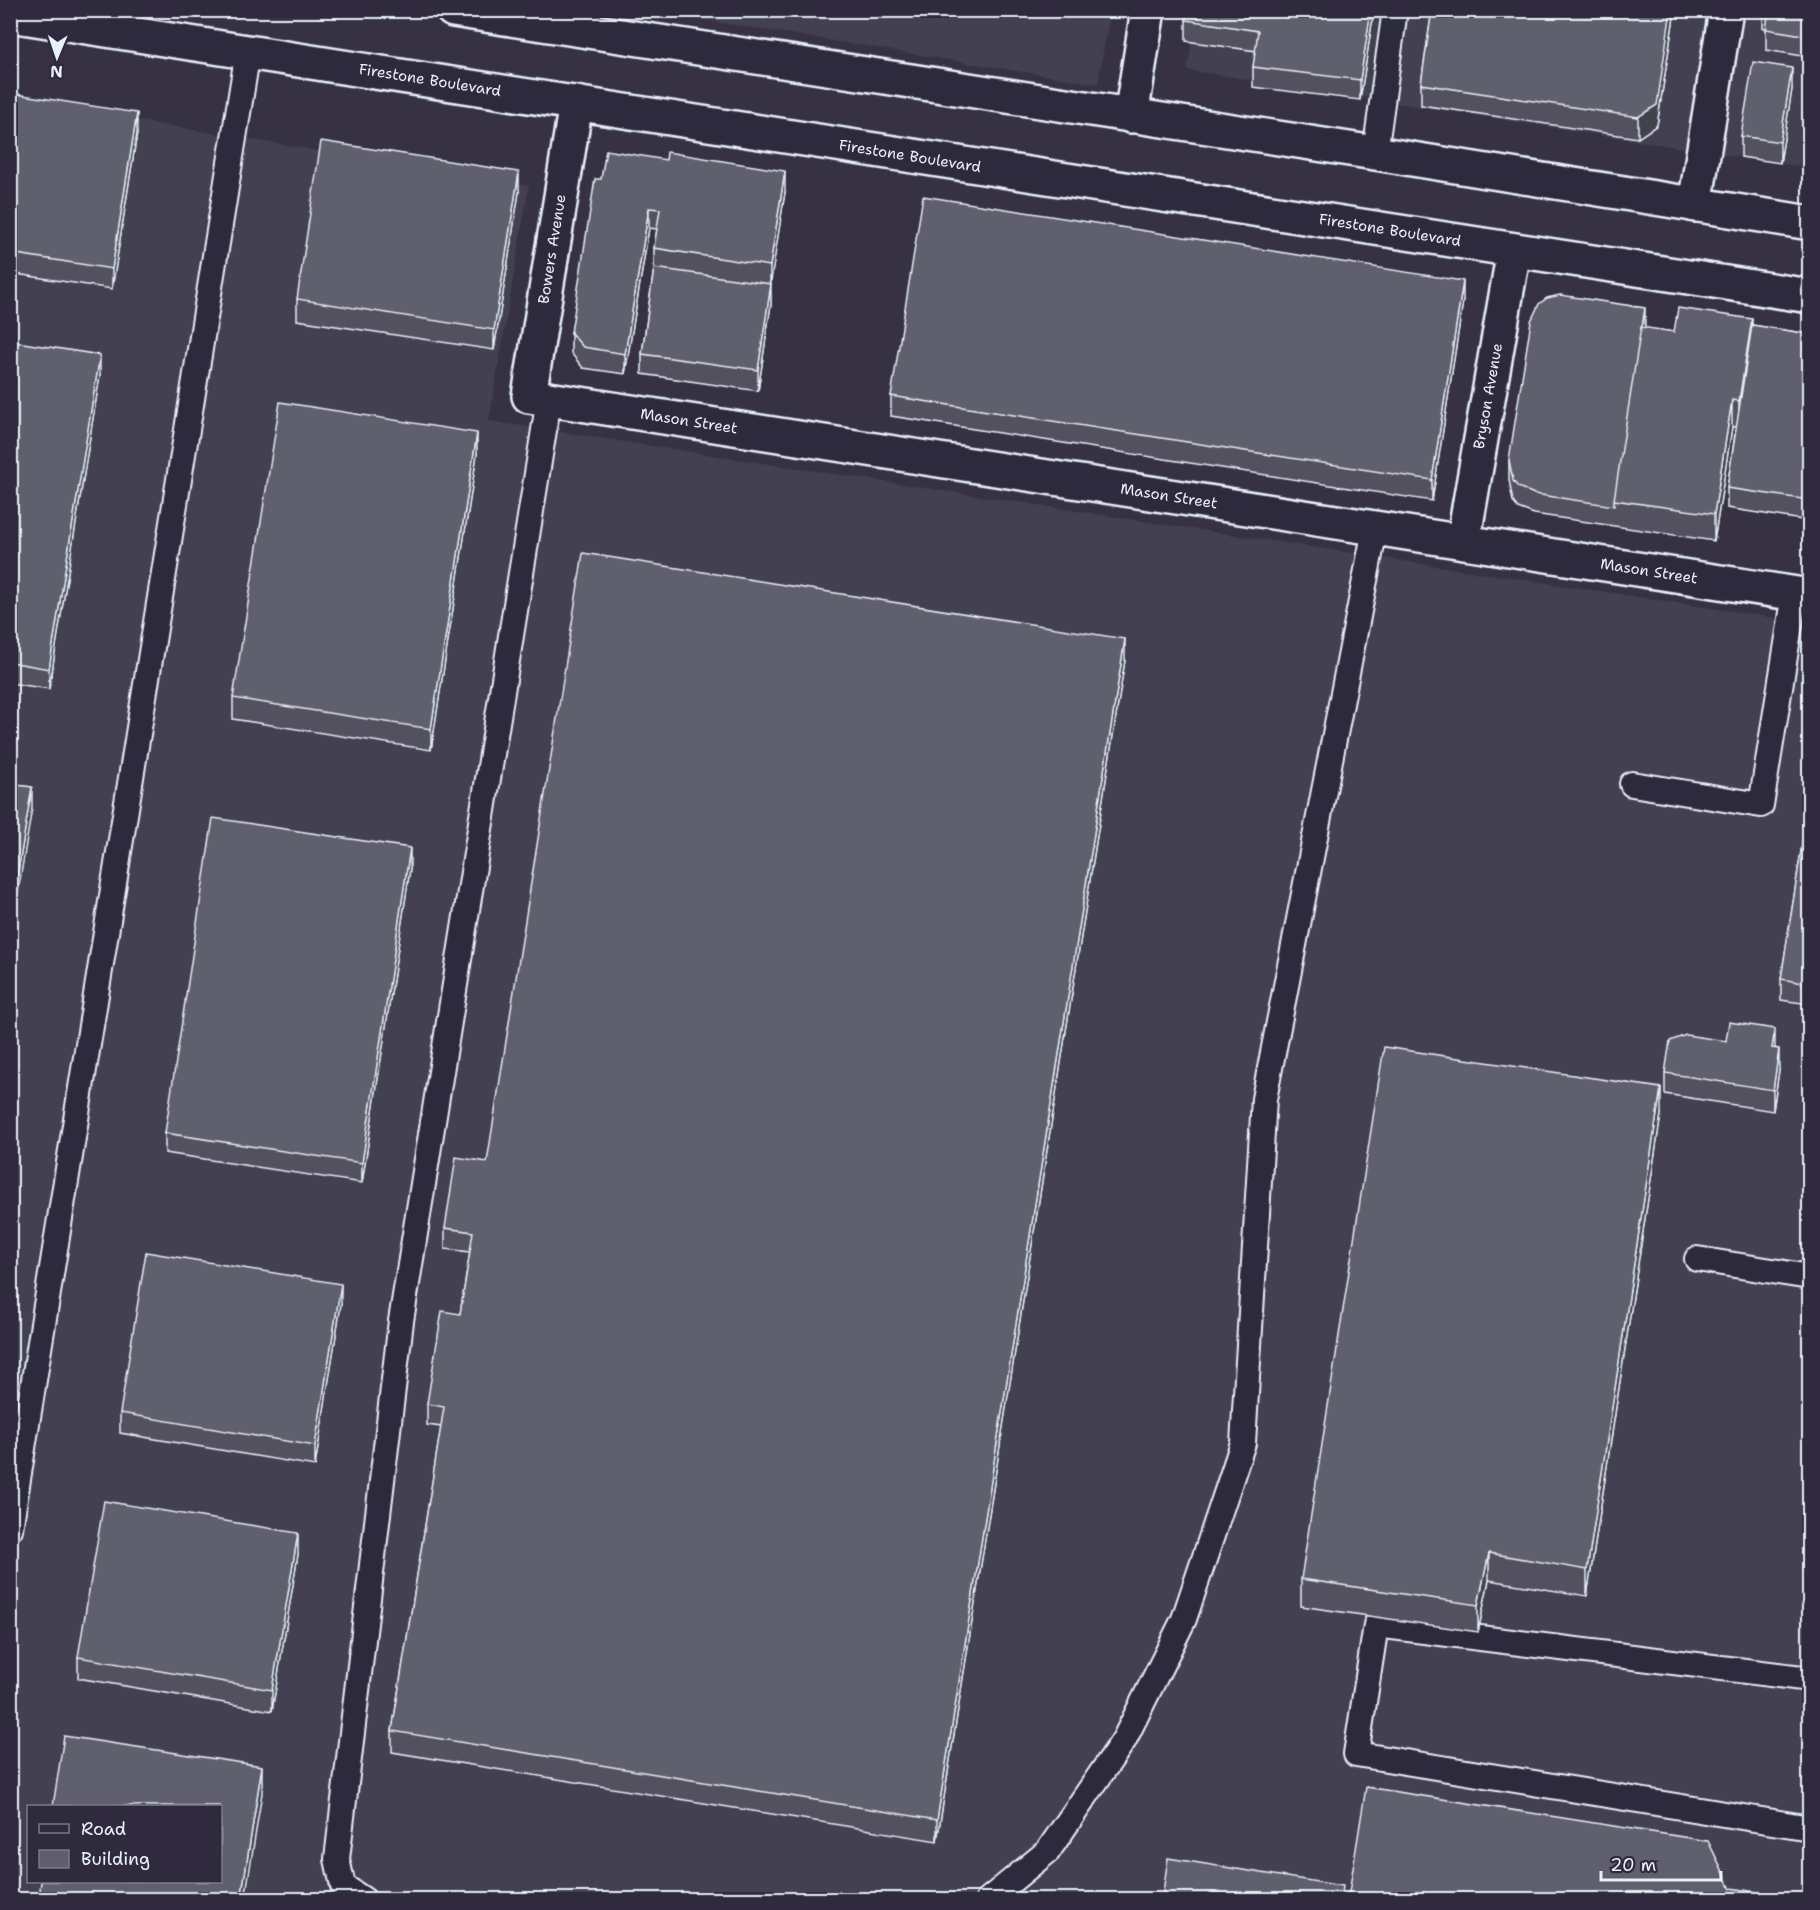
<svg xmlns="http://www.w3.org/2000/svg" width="1820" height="1910" viewBox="0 0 1820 1910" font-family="'Shantell Sans',sans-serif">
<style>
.built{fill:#433f51;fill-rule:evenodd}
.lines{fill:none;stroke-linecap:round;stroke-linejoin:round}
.service-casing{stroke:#e8f1f8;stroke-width:28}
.minor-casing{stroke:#e8f1f8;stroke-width:38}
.primary-casing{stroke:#e8f1f8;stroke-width:38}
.service{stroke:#2f2a3d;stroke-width:24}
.minor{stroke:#2f2a3d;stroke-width:33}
.primary{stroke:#2f2a3d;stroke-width:33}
.wall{fill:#53515f;stroke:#e8f1f8;stroke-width:1.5}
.shaded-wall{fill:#43424d;stroke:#e8f1f8;stroke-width:1.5}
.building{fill:#605e6e;stroke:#e8f1f8;stroke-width:1.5}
.labels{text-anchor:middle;stroke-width:5;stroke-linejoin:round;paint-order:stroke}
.street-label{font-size:15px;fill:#e8f1f8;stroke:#2f2a3d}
</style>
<rect width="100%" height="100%" fill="#363244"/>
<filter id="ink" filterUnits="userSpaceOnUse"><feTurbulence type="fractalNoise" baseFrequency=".0167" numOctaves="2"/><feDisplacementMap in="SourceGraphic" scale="12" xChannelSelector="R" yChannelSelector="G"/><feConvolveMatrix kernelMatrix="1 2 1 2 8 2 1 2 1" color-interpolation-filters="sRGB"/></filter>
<g filter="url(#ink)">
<path class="built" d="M648,11H1110L1098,84Z
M1197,11H1809V168L1187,70Z
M10,99L529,186L489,421L1809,623V1899H11ZM28,1806H220V1882H28Z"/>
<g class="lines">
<defs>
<path id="service" d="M1375,153L1395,10
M1632,784L1761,805L1795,594
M1697,1259L1810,1277
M10,1529L248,51
M1810,1679L1376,1625L1356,1754L1810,1828
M364,1900L343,1886L337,1859L401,1321L549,399
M988,1900L1048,1851L1124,1740L1184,1619L1243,1443L1264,1099L1375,529"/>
<path id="minor" d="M576,103L529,396L1810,596
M1131,116L1148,10
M1695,205L1726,10
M1463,542L1514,250"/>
<path id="primary" d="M453,10L1375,153L1810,223
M10,15L1810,296"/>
</defs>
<use href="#service" class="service-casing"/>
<use href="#minor" class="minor-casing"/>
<use href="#primary" class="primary-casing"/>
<use href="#service" class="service"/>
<use href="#minor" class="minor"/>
<use href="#primary" class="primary"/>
</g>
<path class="wall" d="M1374,10L1360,100L1253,87V67L1256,51L1186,41V20Z
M1432,10H1675L1657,125L1638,138L1421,105V84Z
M1763,10H1809V57L1766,50V28H1763Z
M1792,89L1780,163L1741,157V136Z
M10,93L137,133L112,289L10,273Z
M666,160L785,192L770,284L771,304L758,391L642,374V354L654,268V248L657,229L649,228L625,374L583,368L571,353V333L601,179Z
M519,192L494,350L297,320V299Z
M1463,301L1432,501L891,416V396Z
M1752,325L1809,334V521L1727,508V488L1736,427H1732L1714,541L1534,514L1518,508L1513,502L1509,480V460L1645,328L1674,332Z
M10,341L100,375L49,689L10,683Z
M477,454L431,750L233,719V698Z
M1809,659V704L1806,703V683Z
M1125,660L937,1841L392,1752V1731L441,1427L427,1425V1404L460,1314L470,1252L445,1249V1228L487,1162Z
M1809,800V1004L1781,1000V979Z
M410,869L362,1183L165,1153V1133Z
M1775,1049L1779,1070L1773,1111L1665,1094V1073Z
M1661,1114L1587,1596L1489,1580L1478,1632L1301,1606V1579Z
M341,1304L315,1466L120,1433V1413Z
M298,1554L272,1711L78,1678V1657Z"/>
<path class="shaded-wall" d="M1371,10H1374L1360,100V80Z
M1671,10H1675L1657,125L1638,138V117Z
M1792,68V89L1780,163V142Z
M137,113V133L112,289V269Z
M785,171V192L770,287V266Z
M519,172V192L494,350V330Z
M649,208V228L625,374V354Z
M1463,281V301L1432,501V480Z
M771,284V304L758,391V370Z
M1645,308V329L1615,500Z
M1752,319V346L1739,428V401Z
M100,355V375L49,689V669Z
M1732,400V427L1714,541V514Z
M477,433V454L431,750V729Z
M1125,639V660L937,1841V1820Z
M32,787V808L10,940V920Z
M410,848V869L362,1183V1163Z
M1775,1029V1049L1772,1048Z
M1779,1049V1070L1773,1111V1090Z
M1661,1088V1114L1587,1596V1570Z
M341,1284V1304L315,1466V1446Z
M298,1533V1554L272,1711V1690Z
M1489,1553V1580L1478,1632V1605Z
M262,1766V1793L245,1899H241Z"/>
<path class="building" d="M1188,10H1371L1360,80L1253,67L1258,31L1186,20Z
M1432,10H1671L1657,105L1638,117L1421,84Z
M1769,10H1809V36L1766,29Z
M1753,62L1792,68L1780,142L1741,136Z
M10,93L137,113L112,269L10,253Z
M321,141L519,172L494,330L297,299Z
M606,150L666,160L667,152L785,171L770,266L654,248L660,209L649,208L625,354L583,347L571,333L595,179H601Z
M923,196L1463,281L1432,480L891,396Z
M654,268L771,284L758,370L642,354Z
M1560,295L1645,308L1642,327H1641L1614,500V506L1534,494L1518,487L1513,481L1509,460L1531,321L1539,304L1547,298Z
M1678,308L1752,319L1739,401L1732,400L1714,514L1614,500L1641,327L1674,332Z
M1752,325L1809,334V500L1727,488Z
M10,341L100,355L49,669L10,662Z
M280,402L477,433L431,729L233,698Z
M583,553L1125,639L937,1820L392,1731L444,1407L427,1404L442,1311L460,1314L473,1232L445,1228L456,1157L487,1162Z
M1809,659V683H1806Z
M10,784L32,787L10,920Z
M1809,800V984L1781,979Z
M213,818L410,848L362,1163L165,1133Z
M1729,1022L1775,1029L1772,1048L1779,1049L1773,1090L1665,1073L1670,1041L1686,1035L1726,1041Z
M1384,1047L1661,1088L1587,1570L1489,1553L1478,1605L1301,1579Z
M146,1252L341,1284L315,1446L120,1413Z
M104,1501L298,1533L272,1690L78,1657Z
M64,1736L262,1766L241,1899H39L41,1881H220V1806H53Z
M1366,1787L1708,1841L1731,1888L1801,1899H1348Z
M1168,1858L1343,1886L1341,1899H1162Z"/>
</g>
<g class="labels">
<g class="street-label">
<text transform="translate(430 80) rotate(9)" y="5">Firestone Boulevard</text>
<text transform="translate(910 156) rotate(9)" y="5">Firestone Boulevard</text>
<text transform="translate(1390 230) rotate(9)" y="5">Firestone Boulevard</text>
<text transform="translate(552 249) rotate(-81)" y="5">Bowers Avenue</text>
<text transform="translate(1488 396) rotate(-80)" y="5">Bryson Avenue</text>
<text transform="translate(689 421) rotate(9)" y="5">Mason Street</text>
<text transform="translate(1169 496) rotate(9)" y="5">Mason Street</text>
<text transform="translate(1649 571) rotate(9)" y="5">Mason Street</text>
</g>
</g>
<rect width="1820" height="1910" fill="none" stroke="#2f2a3d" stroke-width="36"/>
<rect x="18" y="18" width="1784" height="1874" fill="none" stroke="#e8f1f8" stroke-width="2" filter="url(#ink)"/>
<rect x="27" y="1805" width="195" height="78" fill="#2f2a3d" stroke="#797a88" stroke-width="1.5"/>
<rect x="39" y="1824" width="30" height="9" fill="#2f2a3d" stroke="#797a88" stroke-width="1.5"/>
<text x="81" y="1835" font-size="18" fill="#e8f1f8">Road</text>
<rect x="39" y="1850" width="30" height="18" fill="#605e6e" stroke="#797a88" stroke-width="1.5"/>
<text x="81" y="1865" font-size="18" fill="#e8f1f8">Building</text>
<g transform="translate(57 57) rotate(182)" stroke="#2f2a3d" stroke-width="4.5" paint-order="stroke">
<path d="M0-4.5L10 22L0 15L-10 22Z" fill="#e8f1f8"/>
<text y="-9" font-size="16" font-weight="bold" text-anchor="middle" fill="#e8f1f8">N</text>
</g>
<path d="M1601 1871v9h120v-9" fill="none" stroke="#e8f1f8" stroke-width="3"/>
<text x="1610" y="1871" font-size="18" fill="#e8f1f8" stroke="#2f2a3d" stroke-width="4.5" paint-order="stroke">20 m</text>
</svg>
